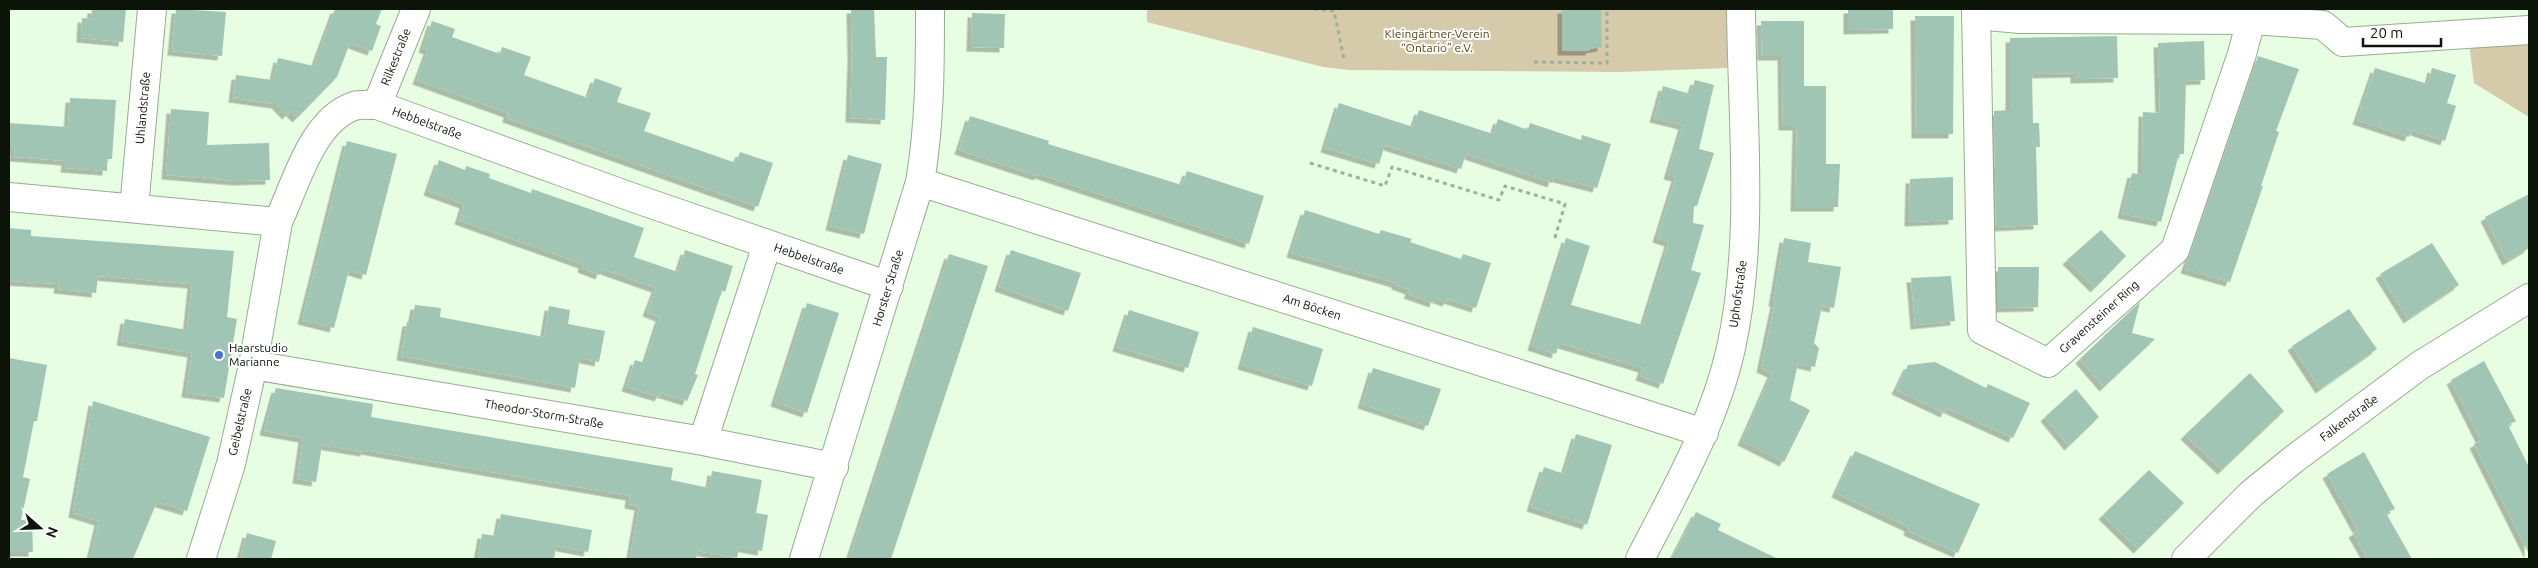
<svg xmlns="http://www.w3.org/2000/svg" width="2538" height="568" viewBox="0 0 2538 568" font-family="Ubuntu,sans-serif">
<style>
.green{fill:#d5caaa}
.building{fill:#a1c5b5;filter:url(#shadow)}
.lines{fill:none;stroke-linecap:round;stroke-linejoin:round}
.minor-casing{stroke:#96ac92;stroke-width:30}
.path{stroke:#9eb09a;stroke-width:3;stroke-dasharray:4 4;stroke-linecap:butt}
.minor{stroke:#fff;stroke-width:28}
.poi-dot{fill:#4870e2;stroke:#fff;stroke-width:2}
.labels{text-anchor:middle;stroke-width:4;stroke-linejoin:round;paint-order:stroke}
.park-label{font-size:12px;fill:#5a4813;stroke:#fff}
.street-label{font-size:12px;fill:#0c140a;stroke:#fff}
.poi-label{font-size:12px;fill:#0c140a;stroke:#fff;text-anchor:start}
</style>
<defs>
<filter id="shadow"><feDropShadow dx="-4.5" dy="4.5" stdDeviation="0" flood-color="#0004"/></filter>
</defs>
<rect width="100%" height="100%" fill="#e7fee2"/>
<path class="green" d="M1147,9H1727V68L1620,72L1349,70L1323,67L1147,22Z
M2529,40V117L2474,83L2469,42Z"/>
<path class="building" d="M92,9H126L123,42L81,38L82,18L91,19Z
M176,9L226,12L222,56L172,51Z
M335,9H382L376,24L381,26L372,51L350,43L337,77L297,118L290,111L287,115L276,104L233,98L236,75L273,80L278,58L314,66Z
M851,9H874L876,57H887L885,120L850,118L852,56Z
M1562,9H1601L1602,47L1590,49V51H1562Z
M1848,9H1893V29L1848,30Z
M972,13L1005,14L1004,48L971,47Z
M1915,16H1954L1953,134H1916Z
M432,21L455,29L452,37L500,54L502,47L531,57L524,75L588,98L595,78L622,88L617,102L651,113L644,131L736,163L740,152L773,163L758,207L507,118L508,113L417,80L428,50L423,48Z
M1761,21H1804V86H1826V164H1840L1838,207H1795L1797,126H1783L1782,56H1762Z
M2117,36L2118,78L2075,79V73L2032,74L2033,123H2039L2040,147H2036L2038,225L1996,227L1994,111L2010,110V38Z
M2204,41L2205,80L2186,81L2184,154H2179L2161,222L2122,214L2132,173L2142,175L2143,112L2160,113L2158,43Z
M2258,56L2299,69L2276,131L2279,132L2261,186H2263L2230,282L2185,269Z
M2375,68L2428,84L2432,68L2456,75L2447,103L2456,106L2445,141L2412,130L2409,137L2357,120Z
M1695,80L1714,85L1699,149L1714,153L1697,206H1694L1693,223L1704,225L1691,270L1701,273L1663,384L1640,376L1643,368L1559,343L1556,354L1532,346L1566,238L1590,246L1571,305L1643,325L1669,242L1657,238L1676,177L1668,175L1683,125L1654,118L1663,86L1690,94Z
M70,98L116,100L112,159H107V171L65,168L66,161L14,157L15,150H9V123L68,127Z
M1339,103L1413,127L1419,110L1493,134L1498,119L1528,130L1530,123L1581,140L1582,135L1611,144L1597,188L1554,177L1552,183L1466,154L1461,169L1385,145L1379,164L1325,148Z
M171,109L209,112L207,145L269,143L270,180L238,181L166,175Z
M970,116L1049,141L1048,144L1182,185L1187,171L1264,196L1249,244L1039,174L1038,176L959,150Z
M347,141L397,154L366,275L349,270L334,328L302,320Z
M848,155L882,164L864,234L830,226Z
M439,160L465,170L466,166L490,174L489,178L531,193L532,189L644,228L634,257L678,272L685,250L733,266L725,292L722,290L715,312L695,374L698,375L687,401L661,393L659,397L626,387L635,360L645,363L660,317L647,312L656,288L602,269L600,275L582,268L583,264L459,220L464,204L428,191Z
M1953,177V220L1909,222L1910,179Z
M2529,194V248L2507,261L2485,217Z
M1305,210L1379,234L1381,230L1412,239L1410,242L1461,259L1463,254L1491,263L1476,308L1448,299L1447,302L1435,298L1434,303L1408,294L1410,290L1396,285V283L1291,253Z
M9,228L31,230V236L234,251L227,317L237,319L224,398L186,393L192,353L121,341L125,319L187,330L192,284L98,276L96,293L58,289L59,284L9,281Z
M2101,230L2126,256L2095,288L2067,260Z
M1784,238L1811,243L1808,262L1841,267L1834,308L1822,306L1814,343L1819,348L1815,367L1798,363L1790,400L1810,410L1784,462L1742,441L1772,373L1761,368L1775,302H1773Z
M2432,243L2459,285L2408,319L2380,274Z
M1011,250L1081,273L1068,311L999,287Z
M949,254L988,266L891,559H849Z
M1998,267H2039L2038,307L1998,308Z
M1951,276L1955,321L1915,325L1911,278Z
M2140,302L2132,333L2155,339L2104,387L2080,359Z
M807,303L839,313L807,413L775,402Z
M415,305L441,308L440,317L544,337L549,306L570,310L568,324L605,331L599,362L580,358L575,388L401,356L407,322H412Z
M2349,309L2377,349L2320,389L2292,346Z
M1129,310L1199,332L1188,368L1117,347Z
M1253,327L1323,349L1312,386L1242,365Z
M9,358L47,365L37,421H34L23,477L30,479L21,520H32L33,552H9Z
M2484,361L2516,421L2508,425L2529,467V554L2474,444L2481,440L2451,380Z
M1935,362L1986,388L1988,384L2030,403L2013,438L1947,408L1945,413L1896,390L1908,365Z
M1373,368L1441,389L1428,426L1362,404Z
M2250,373L2284,411L2222,470L2185,435Z
M276,388L373,404L371,417L673,468L671,480L709,488L712,471L762,480L756,513L768,515L762,551L739,547L737,558L698,551L696,559H630L639,506L629,504L630,496L365,450V452L322,445L316,482L297,479L303,438L264,431Z
M2076,389L2099,417L2069,446L2045,417Z
M93,401L210,437L187,511L157,502L133,559H90L99,521L73,513Z
M1576,434L1612,445L1587,525L1531,507L1544,467L1564,474Z
M1855,451L1980,504L1958,553L1908,531L1909,527L1836,493Z
M2364,452L2395,509L2386,513L2412,559H2368L2353,533L2358,530L2327,474Z
M2149,470L2184,503L2138,549L2103,515Z
M1696,512L1721,524L1718,530L1778,559H1672Z
M501,514L592,530L588,552L556,546L554,559H493L478,557L482,534L497,536Z
M247,533L276,541L271,559H240Z"/>
<g class="lines">
<defs>
<path id="minor" d="M1976,9L1982,330L2048,363L2175,250L2242,54L2251,20
M1976,15L2020,19L2251,20L2323,25L2343,42L2529,30
M377,105L416,9
M920,182L1704,433
M9,197L278,222C295,186 312,120 354,106C360,104 370,105 377,105L634,198L889,286
M134,208L152,9
M253,365L703,441L834,467
M703,441L767,245
M201,559L231,464L253,365L278,222
M804,559L920,182C930,124 930,67 930,9
M1640,559C1675,491 1714,424 1731,348C1755,238 1742,121 1741,9
M2186,559L2251,494L2294,459L2419,366L2529,298"/>
</defs>
<use href="#minor" class="minor-casing"/>
<path class="path" d="M1314,9L1334,11L1344,59
M1534,62L1607,63V9
M1310,163L1385,186L1392,167L1499,200L1505,186L1565,204L1554,241"/>
<use href="#minor" class="minor"/>
</g>
<circle class="poi-dot" cx="219" cy="355" r="5"/>
<g class="labels">
<g class="park-label">
<text x="1437" y="38">Kleingärtner-Verein<tspan x="1437" dy="14">“Ontario” e.V.</tspan></text>
</g>
<g class="street-label">
<text transform="translate(396 57) rotate(-68)" y="4">Rilkestraße</text>
<text transform="translate(143 108) rotate(-85)" y="4">Uhlandstraße</text>
<text transform="translate(427 123) rotate(20)" y="4">Hebbelstraße</text>
<text transform="translate(809 259) rotate(19)" y="4">Hebbelstraße</text>
<text transform="translate(888 288) rotate(-73)" y="4">Horster Straße</text>
<text transform="translate(1738 294) rotate(-82)" y="4">Uphofstraße</text>
<text transform="translate(1312 307) rotate(18)" y="4">Am Böcken</text>
<text transform="translate(2099 317) rotate(-42)" y="4">Gravensteiner Ring</text>
<text transform="translate(544 414) rotate(10)" y="4">Theodor-Storm-Straße</text>
<text transform="translate(2349 418) rotate(-37)" y="4">Falkenstraße</text>
<text transform="translate(240 422) rotate(-77)" y="4">Geibelstraße</text>
</g>
<g class="poi-label">
<text x="229" y="352">Haarstudio<tspan x="229" dy="14">Marianne</tspan></text>
</g>
</g>
<rect width="2538" height="568" fill="none" stroke="#0c140a" stroke-width="20"/>
<g transform="translate(40 528) rotate(110)" stroke="#ffffff" stroke-width="4" paint-order="stroke">
<path d="M0-4L9 19L0 12L-9 19Z" fill="#0c140a"/>
<text y="-8" font-size="14" font-weight="bold" text-anchor="middle" fill="#0c140a">N</text>
</g>
<path d="M2363 38v8h78v-8" fill="none" stroke="#0c140a" stroke-width="2.5"/>
<text x="2370" y="38" font-size="15" fill="#0c140a" stroke="#ffffff" stroke-width="4" paint-order="stroke">20 m</text>
</svg>
